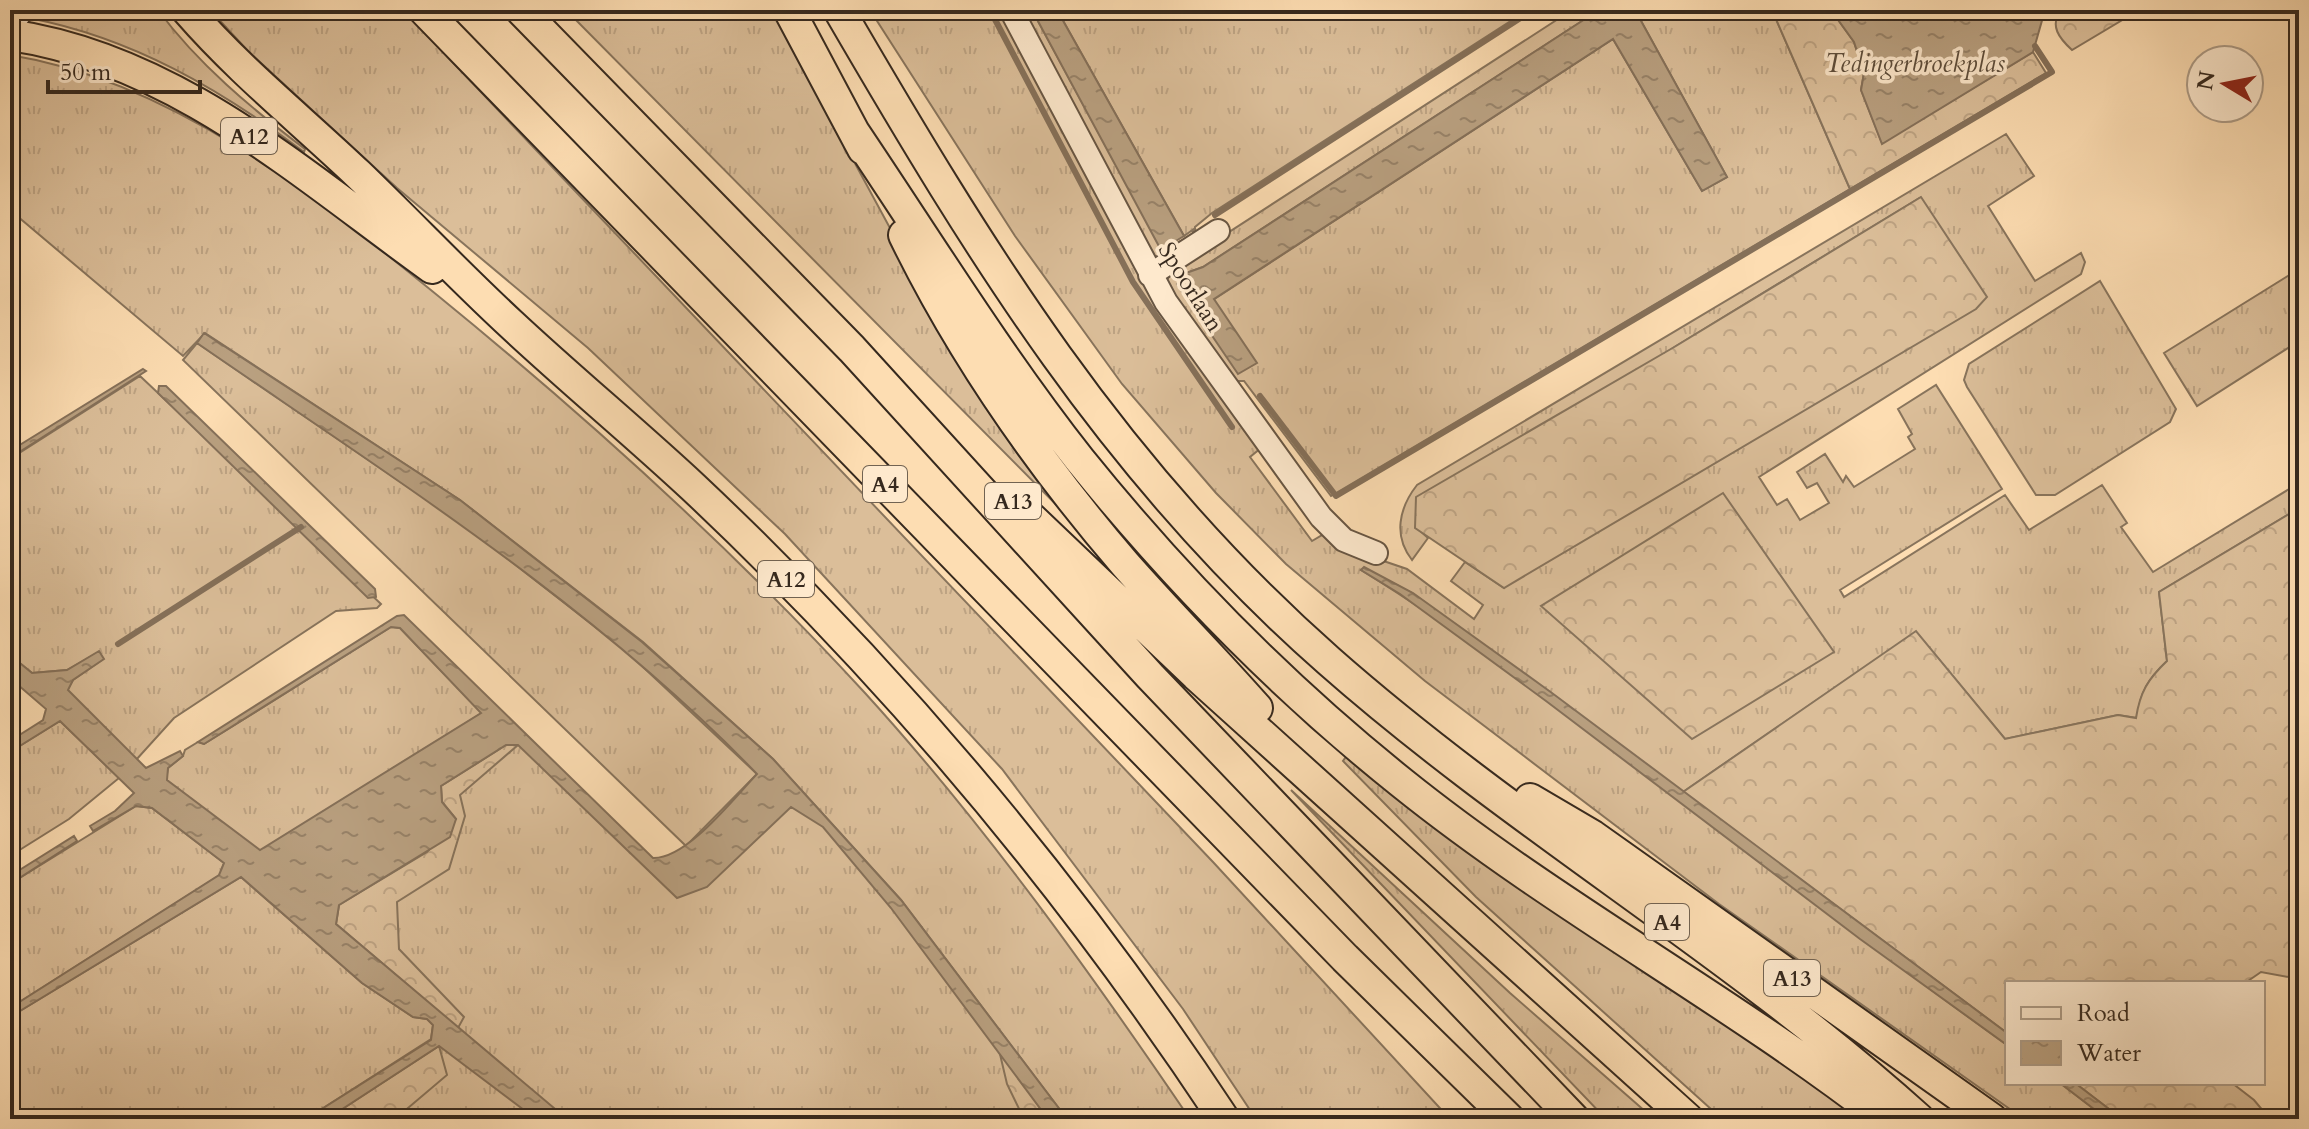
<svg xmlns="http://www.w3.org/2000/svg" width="2309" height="1129" viewBox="0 0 2309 1129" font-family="Cardo,serif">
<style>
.grass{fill:url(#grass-tufts);stroke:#88745c;stroke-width:2}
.forest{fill:url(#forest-crowns);stroke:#88745c;stroke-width:2}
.water{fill:url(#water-ripples);stroke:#857059;stroke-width:2}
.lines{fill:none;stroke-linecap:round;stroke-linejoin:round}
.stream{stroke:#857059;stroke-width:6}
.minor-casing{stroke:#685643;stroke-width:26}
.highway-casing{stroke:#36291e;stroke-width:34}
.minor{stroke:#fee9cd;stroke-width:22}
.highway{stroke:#fdddb2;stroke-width:30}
.labels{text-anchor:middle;stroke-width:7;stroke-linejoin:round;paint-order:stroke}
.shield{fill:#fee9cd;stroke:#726352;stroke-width:2}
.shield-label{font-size:22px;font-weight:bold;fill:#36291e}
.street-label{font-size:24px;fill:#36291e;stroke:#fee9cd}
.water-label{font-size:26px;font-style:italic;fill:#5d4d3b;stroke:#fee9cd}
</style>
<defs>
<pattern id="grass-tufts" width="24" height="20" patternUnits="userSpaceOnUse" patternTransform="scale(2)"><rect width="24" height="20" fill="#dbbe99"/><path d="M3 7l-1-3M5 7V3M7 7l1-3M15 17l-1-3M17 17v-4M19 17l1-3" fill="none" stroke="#bda383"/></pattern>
<pattern id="forest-crowns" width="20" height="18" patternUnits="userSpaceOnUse" patternTransform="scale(2)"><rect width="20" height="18" fill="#dbbe99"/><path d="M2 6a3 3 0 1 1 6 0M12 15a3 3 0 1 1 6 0" fill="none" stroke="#bda383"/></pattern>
<pattern id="water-ripples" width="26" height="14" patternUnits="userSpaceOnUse" patternTransform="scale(2)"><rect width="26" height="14" fill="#b9a080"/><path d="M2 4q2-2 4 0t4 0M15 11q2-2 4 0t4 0" fill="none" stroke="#978268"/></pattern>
</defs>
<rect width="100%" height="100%" fill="#fdddb2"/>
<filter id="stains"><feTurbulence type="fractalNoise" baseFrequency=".0025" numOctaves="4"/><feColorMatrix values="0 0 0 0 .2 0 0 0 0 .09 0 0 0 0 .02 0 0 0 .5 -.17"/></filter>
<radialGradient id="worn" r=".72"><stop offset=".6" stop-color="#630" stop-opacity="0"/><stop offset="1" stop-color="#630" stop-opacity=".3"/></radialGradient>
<path class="grass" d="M35,10H158C198,64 252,109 305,149L304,152C220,89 133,38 29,18Z
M210,10H403L1213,862L1450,1119H1256L1183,1009L1002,769L785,534L588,348L397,188L248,51Z
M566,10H772L930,302L1104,553Z
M870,10H1002L1261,448L1250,457L1312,541L1324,534L1363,554L1407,569L1474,619L1483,605L1451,581L1465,562L1504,588L1921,197L1676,346L1416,527L1428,538L1412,560C1393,536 1399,508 1417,485L2006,134L2034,176L1988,206L2035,281L2081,253L2085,262L2081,274L1759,477L1777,505L1787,499L1800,520L1829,503L1817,483L1807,488L1797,472L1825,454L1843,482L1846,476L1854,487L1915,449L1908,437L1912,434L1898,409L1936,385L2002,489L1840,590L1844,597L2005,495L2029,530L2102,485L2127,523L2121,527L2153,572L2299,483V508L2159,592L2167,661C2148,679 2140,692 2137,718L2118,715L2005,739L1916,632L1683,792L1412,593L1364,568L1361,570C1478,642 1587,729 1695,813C1798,892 1902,969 2007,1045V1083H2060L2107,1119H2024L1719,904L1425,681L1286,564L1216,493L1122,384L1015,236Z
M1019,10H1032L1162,250L1192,236L1194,229L1184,236L1057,10H1528L1212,213L1195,227L1196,239L1157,258L1152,257Z
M1572,10H1599L1203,267L1186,273L1238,373L1256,363L1213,300L1613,39L1702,191L1727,177L1635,10H1772L1850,189L1331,496L1244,381H1234L1165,283L1175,267Z
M10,55C172,81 313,194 437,295C588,418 733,549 865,693C985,825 1090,972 1190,1119H1067L901,900L773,759L643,642L460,500L205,333L183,356L10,210Z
M2299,269V341L2197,406L2164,353Z
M2100,281L2176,409L2170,422L2055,495H2036L1967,387L1964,380L1969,364Z
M197,343L471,530L626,651L757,774L686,846L183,360Z
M140,376L381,604L377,608L336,611L174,718L136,760L67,690L73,680L103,659L99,652L67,670L32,673L10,655V459Z
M391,627L400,628L482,713L260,851L166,780L168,768L183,756L185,750L198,742L204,744Z
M499,715L658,867L787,780L828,824L1056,1119H313L446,1034L255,870Z
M60,721L119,778L69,819L10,856V752Z
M1351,750L1867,1119H1722L1476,897L1343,761Z
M1291,790L1510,993L1654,1119H1606Z
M136,806L152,808L224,863L220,875L10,1008V884Z
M241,877L362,983L413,1017L427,1019L433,1025L431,1039L306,1119H10V1017Z"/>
<path class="forest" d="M1772,10H1831L1854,42L1864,73L1861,90L1882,143L2033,52L2046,73L1850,189Z
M2062,10H2139L2072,50C2060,39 2048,25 2062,10Z
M1921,197L1987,297L1976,309L1504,588L1415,528L1416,497L1676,346Z
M1723,493L1834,652L1692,739L1541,606Z
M2299,508V694L2290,701L2299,713V979L2261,972L2245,983H2007V1033L1683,792L1916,631L2005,739L2118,715L2136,718C2140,692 2148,679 2167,661L2159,592Z
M506,745H518L460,795L465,816L449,869L397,902L399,949L464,1017L458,1028L336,924L339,905L427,852L456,819L442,802L441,786Z
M439,1046L447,1075L395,1119H327Z
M999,1050L1048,1119H1024L1007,1084Z
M2075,1083H2232L2254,1100L2270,1119H2122Z"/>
<path class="water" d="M1032,10H1057L1184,236L1161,250Z
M1599,10H1635L1727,177L1702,191L1613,39L1214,299L1257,363L1238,374L1177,284L1186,273L1203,267Z
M1831,10H2045L2033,52L1882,144L1861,90L1864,73L1854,42Z
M204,333L460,500L642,642L773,759L901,900L1067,1119H1048L891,908L823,827L791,807L707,887L677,898L518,745H506L441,786L442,802L456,819L450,837L339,905L336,924L567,1119H536L439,1046L327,1119H306L431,1040L433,1025L427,1019L413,1017L362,983L241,877L10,1017V1008L219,875L224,863L152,808L136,806L93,831L90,826L115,811L134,793L60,721L10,752V741L43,720L46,709L10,678V655L32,673L67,670L99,651L104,659L73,680L68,690L146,768L180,751L183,756L168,768L167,780L260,850L481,713L400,628L391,627L204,744L198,742L397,616L404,615L653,858C687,859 733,799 757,774C593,604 391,477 197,343Z
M143,369L146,371L10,458V451Z
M159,386H166L375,589L376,597L368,598L158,393Z
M1364,567L1413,593L1552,693L2007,1033V1045L1860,939L1546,701L1400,594L1361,570Z
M74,836L77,841L10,884V876Z
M2060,1083H2075L2122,1119H2107Z"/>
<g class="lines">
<path class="stream" d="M990,10L1133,282L1232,427
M1215,215L1533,10
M1260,396L1336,496L2052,72L2035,46
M118,644L301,527"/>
<defs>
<path id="minor" d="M1011,10L1166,302L1321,517L1344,540L1376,553
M10,26L23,10
M1150,275L1218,231"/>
<path id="highway" d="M187,10C240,71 300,119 358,174C410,224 459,276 511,324C571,380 634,432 693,487C894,676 1072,889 1224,1119
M424,10L1345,958L1509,1119
M521,10L852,349L1150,676L1574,1119
M789,10L863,149
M839,10C981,254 1114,472 1329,661C1516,826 1734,952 1919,1119
M10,35C175,59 301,174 432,268
M854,132C928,242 998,356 1080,460C1176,579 1283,688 1402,783C1555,906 1729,999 1884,1119
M904,235C962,354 1039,464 1125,564C1168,613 1214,659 1257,708
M1028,515L1196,675L1688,1119
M1530,799L1593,836L1992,1119"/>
</defs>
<use href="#minor" class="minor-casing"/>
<use href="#highway" class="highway-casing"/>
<use href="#minor" class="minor"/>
<use href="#highway" class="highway"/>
</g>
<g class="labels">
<g class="shield">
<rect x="221" y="118" width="56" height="36" rx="6"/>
<rect x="863" y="466" width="44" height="36" rx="6"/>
<rect x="985" y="483" width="56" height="36" rx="6"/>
<rect x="758" y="561" width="56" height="36" rx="6"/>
<rect x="1645" y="904" width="44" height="36" rx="6"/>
<rect x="1764" y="960" width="56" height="36" rx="6"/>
</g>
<g class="shield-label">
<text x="249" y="144">A12</text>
<text x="885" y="492">A4</text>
<text x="1013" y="509">A13</text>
<text x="786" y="587">A12</text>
<text x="1667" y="930">A4</text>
<text x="1792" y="986">A13</text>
</g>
<g class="street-label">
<text transform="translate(1191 287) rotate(58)" y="8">Spoorlaan</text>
</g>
<g class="water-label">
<text x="1915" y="72">Tedingerbroekplas</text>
</g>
</g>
<rect width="2309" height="1129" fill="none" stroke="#fdddb2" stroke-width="40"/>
<rect x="12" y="12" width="2285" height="1105" fill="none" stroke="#36291e" stroke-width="4"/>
<rect x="20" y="20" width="2269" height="1089" fill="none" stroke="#36291e" stroke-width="2"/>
<rect x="2005" y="981" width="260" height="104" fill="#fee9cd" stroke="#ae9c87" stroke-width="2"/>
<rect x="2021" y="1007" width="40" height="12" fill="#fee9cd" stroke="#ae9c87" stroke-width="2"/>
<text x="2077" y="1021" font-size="24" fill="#36291e">Road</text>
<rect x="2021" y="1041" width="40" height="24" fill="url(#water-ripples)" stroke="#ae9c87" stroke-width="2"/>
<text x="2077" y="1061" font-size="24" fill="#36291e">Water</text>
<g transform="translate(2225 84) rotate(280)"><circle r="38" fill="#fee9cd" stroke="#ae9c87" stroke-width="2"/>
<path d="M0-6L14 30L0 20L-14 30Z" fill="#8f2418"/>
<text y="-12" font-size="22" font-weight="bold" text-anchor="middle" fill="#36291e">N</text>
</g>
<path d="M48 80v12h152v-12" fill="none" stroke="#36291e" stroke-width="4"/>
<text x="60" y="80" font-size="24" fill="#36291e" stroke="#fee9cd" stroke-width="6" paint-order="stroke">50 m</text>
<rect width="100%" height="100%" filter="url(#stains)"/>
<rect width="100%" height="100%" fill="url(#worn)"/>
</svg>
